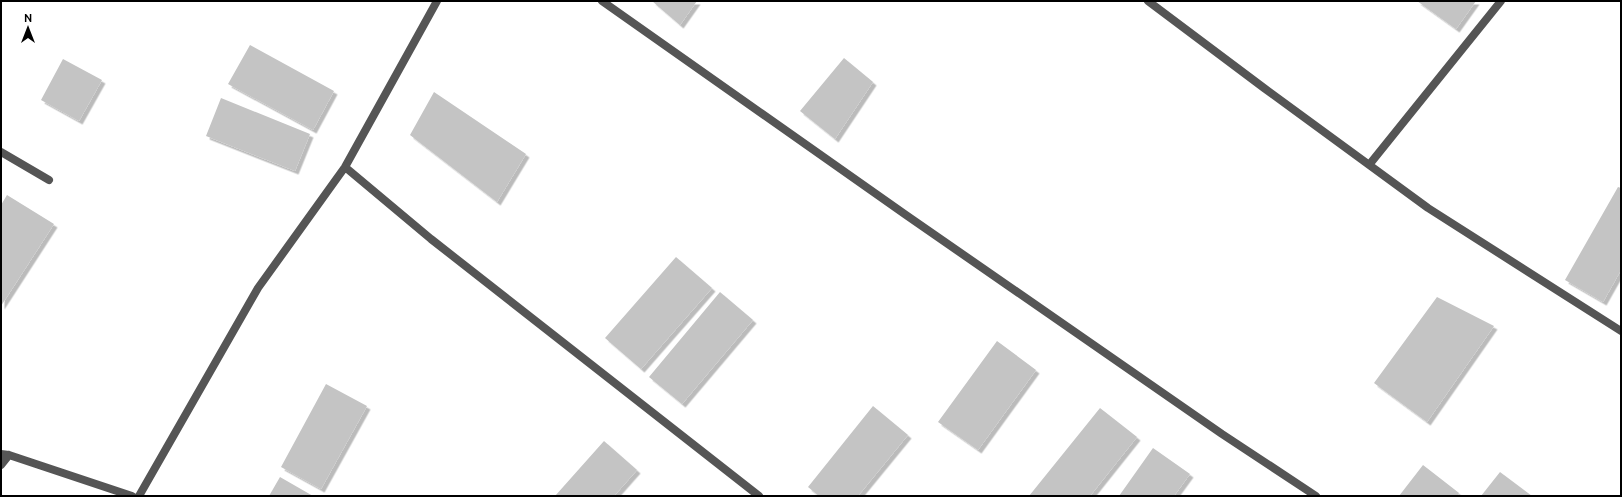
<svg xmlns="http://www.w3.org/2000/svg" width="1622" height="497" viewBox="0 0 1622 497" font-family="Ubuntu,sans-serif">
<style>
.building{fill:#c4c4c4;filter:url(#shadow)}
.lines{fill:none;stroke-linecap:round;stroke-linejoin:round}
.minor{stroke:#555;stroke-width:8}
</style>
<defs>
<filter id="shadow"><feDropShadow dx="3.5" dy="3.5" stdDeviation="0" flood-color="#0004"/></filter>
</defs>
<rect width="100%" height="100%" fill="#fff"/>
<path class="building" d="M652,1H697L680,25Z
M1417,1H1476L1456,29Z
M250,45L334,91L313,130L228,84Z
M844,58L873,82L835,139L800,111Z
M63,59L102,80L79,121L41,100Z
M434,92L526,154L497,202L410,135Z
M221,98L310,134L295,171L206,136Z
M1618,187L1621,188V270L1603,302L1565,280Z
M7,195L54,224L1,306V205Z
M676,257L712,288L641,369L605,338Z
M720,292L753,320L682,404L649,377Z
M1437,297L1494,326L1427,422L1374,383Z
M997,341L1036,370L978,450L938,422Z
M326,384L367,406L321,489L281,467Z
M873,406L908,435L858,496H819L808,487Z
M1100,408L1137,437L1090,496H1029Z
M604,441L637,470L614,496H555Z
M1153,448L1190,474L1174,496H1119Z
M1423,465L1459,493L1457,496H1399Z
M1500,472L1532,496H1481Z
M280,477L313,496H269Z"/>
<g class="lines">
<path class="minor" d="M602,1L906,215L1222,434L1316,496
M1148,1L1264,88L1428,208L1621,331
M1,152L49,180
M1369,165L1501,1
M345,167L431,239L759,496
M1,454L9,455L132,496
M1,465L9,455
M139,496L258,288L345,167L437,1"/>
</g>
<rect width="1622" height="497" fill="none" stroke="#000000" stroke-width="4"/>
<g transform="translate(28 28)" stroke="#ffffff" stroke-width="3" paint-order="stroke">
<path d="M0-3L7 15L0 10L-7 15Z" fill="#000000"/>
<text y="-6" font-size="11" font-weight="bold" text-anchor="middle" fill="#000000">N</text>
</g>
</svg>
